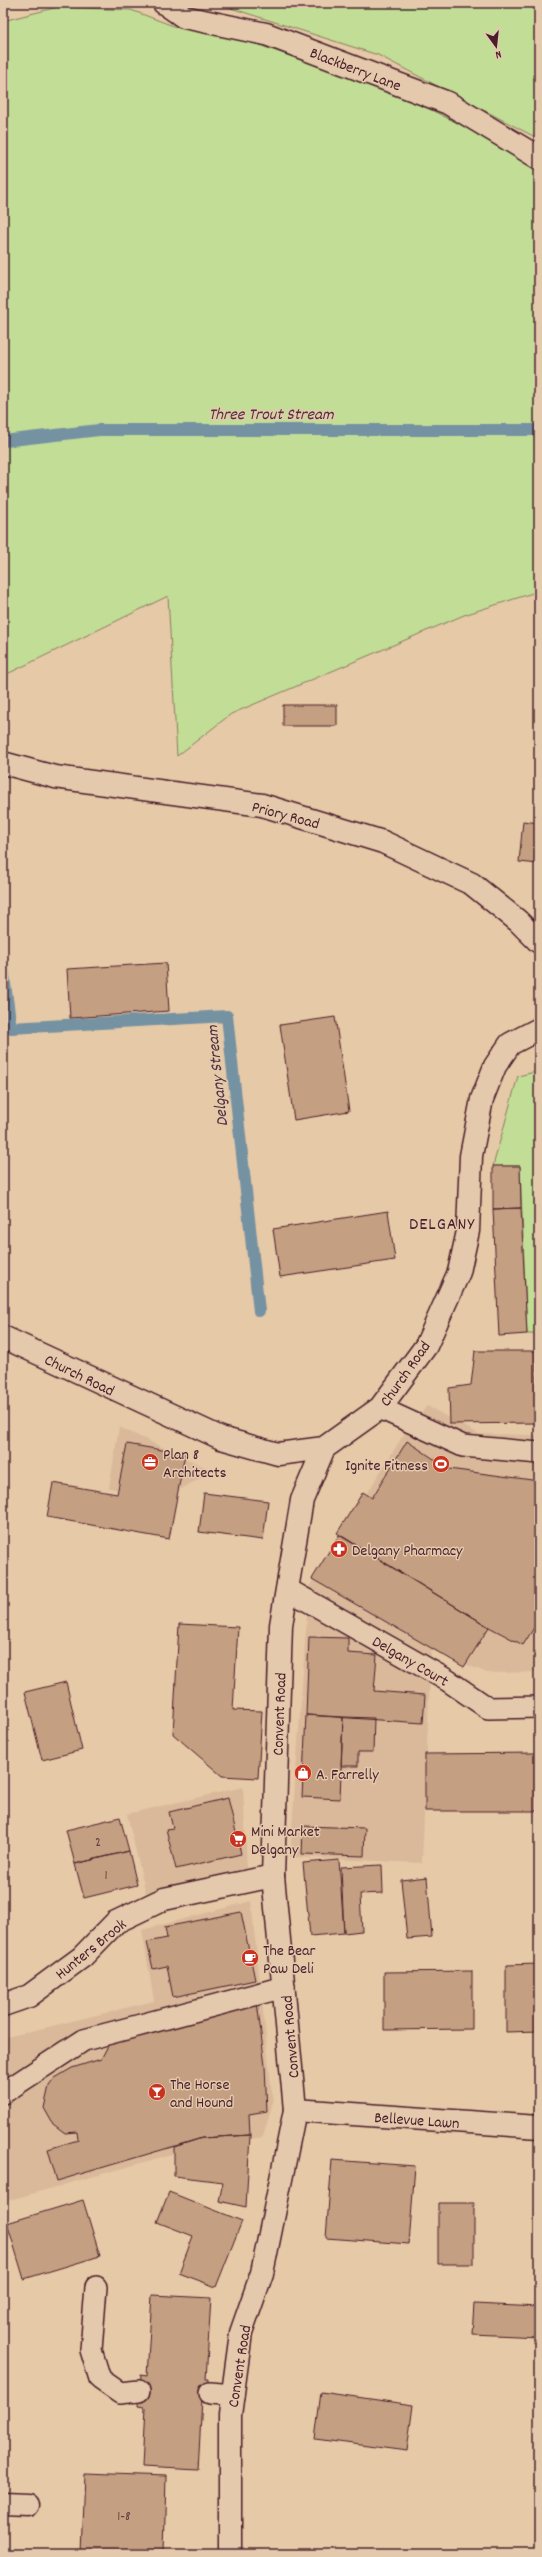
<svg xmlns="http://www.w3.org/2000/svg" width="542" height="2557" viewBox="0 0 542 2557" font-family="Dekko,sans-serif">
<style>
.built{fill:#d9b99a}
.green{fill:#c2dd95;stroke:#867e60}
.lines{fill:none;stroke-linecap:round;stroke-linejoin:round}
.stream{stroke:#7592a2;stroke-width:12}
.building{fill:#c49f81;stroke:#4a1f2b}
.lane-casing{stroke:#4a1f2b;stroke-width:24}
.street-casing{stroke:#4a1f2b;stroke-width:25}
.secondary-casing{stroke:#4a1f2b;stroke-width:25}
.lane{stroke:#e4c9ac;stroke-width:21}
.street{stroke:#e4c9ac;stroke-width:22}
.secondary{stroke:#e4c9ac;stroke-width:22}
.labels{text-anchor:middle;stroke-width:3;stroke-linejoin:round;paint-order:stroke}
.number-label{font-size:14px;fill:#683f40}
.street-label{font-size:16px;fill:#4a1f2b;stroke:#e4c9ac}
.poi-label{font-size:16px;fill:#4a1f2b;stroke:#e4c9ac;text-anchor:start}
.water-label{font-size:17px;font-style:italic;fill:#51323f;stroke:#e4c9ac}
.quarter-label{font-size:18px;letter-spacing:1px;fill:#4a1f2b;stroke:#e4c9ac}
</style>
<rect width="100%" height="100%" fill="#e6c9a7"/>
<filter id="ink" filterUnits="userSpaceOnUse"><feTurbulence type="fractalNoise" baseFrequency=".025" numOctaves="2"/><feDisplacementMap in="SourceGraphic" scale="8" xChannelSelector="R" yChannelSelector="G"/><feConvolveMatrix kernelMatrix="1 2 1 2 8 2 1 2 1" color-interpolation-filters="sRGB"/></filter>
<g filter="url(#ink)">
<path class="built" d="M427,1406L479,1434L539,1435V1672L487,1673L431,1650L422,1863L290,1857L309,1587L402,1437Z
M119,1427L213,1471L167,1497L109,1488Z
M243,1787L247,1870L146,1894L127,1814Z
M251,1901L273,2102L263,2137L204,2145L3,2202V2038L154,2001L142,1930Z"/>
<path class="green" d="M215,3H539V139L378,55Z
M58,7L131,10L176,27L230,35L397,93L524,156L539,167V591L464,615L231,714L177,756L168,596L3,676V21Z
M539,1071V1334H527L520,1166H493L518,1076Z"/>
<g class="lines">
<path class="stream" d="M3,441L99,430H539
M3,969L11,1028L227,1016L259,1311"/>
</g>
<path class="building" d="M283,705H337V726H283Z
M523,821L539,823V864L519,862Z
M166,963L169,1011L70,1018L67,969Z
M335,1017L349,1111L294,1120L280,1025Z
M493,1166H520L521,1208L493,1209Z
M521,1208L527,1334L499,1336L493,1209Z
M388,1211L395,1260L280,1277L273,1229Z
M475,1351H536V1423L450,1424L449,1388L471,1385Z
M407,1441L449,1469L532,1480L539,1487V1620L523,1645L489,1627L337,1533L363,1492L372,1498Z
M127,1444L185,1454L169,1539L47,1517L53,1483L117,1494Z
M204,1493L268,1501L263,1540L199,1532Z
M339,1535L489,1627L464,1667L312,1579Z
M179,1624L238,1627L233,1710L262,1711L258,1778L222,1776L173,1734Z
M309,1637L348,1638V1653L377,1655L374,1691L425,1695L423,1723L306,1715Z
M66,1682L82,1750L42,1760L25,1692Z
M306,1715L343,1717L340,1799L302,1797Z
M343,1717L374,1718L373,1752H358V1766H341Z
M539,1753V1811H425V1754Z
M228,1798L241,1854L176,1869L166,1829L173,1828L169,1812Z
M120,1817L129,1851L75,1864L66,1830Z
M303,1826L365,1828L364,1856L302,1854Z
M129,1851L137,1885L84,1898L75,1864Z
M339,1860L344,1933L310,1936L303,1863Z
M382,1865L383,1893L360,1894L362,1931L344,1933L341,1867Z
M427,1877L432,1937L407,1939L401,1880Z
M241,1912L255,1980L173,1997L167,1966L153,1969L147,1942L167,1938L165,1927Z
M539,1964V2031L506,2032V1965Z
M472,1971V2029L384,2030V1972Z
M257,2002L265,2066L267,2111L249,2114L250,2135L202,2138L57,2181L48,2149L78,2140L77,2132L65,2133L53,2124L44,2108L49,2086L55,2078L72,2068L101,2059L111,2040Z
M250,2135L246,2207L219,2201L223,2182L174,2176V2147L202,2138Z
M332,2160L415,2166L409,2244L326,2238Z
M169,2192L242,2221L216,2287L179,2273L193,2236L157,2222Z
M83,2200L100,2256L24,2279L7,2223Z
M438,2203H474V2264H438Z
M152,2295L211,2298L206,2379H209L208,2399H202L198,2470L142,2467L145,2407L139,2406L141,2375L147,2376Z
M474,2304L539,2307V2337L472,2334Z
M321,2392L413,2405L407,2451L315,2439Z
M85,2473L166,2476L164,2554H82Z"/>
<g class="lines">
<defs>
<path id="lane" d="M380,1408L463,1446L539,1453
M287,1589L447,1680L488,1708L539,1707
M3,2093L84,2040L284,1987
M96,2287L91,2350L100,2379L120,2393L139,2391
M210,2393L233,2395"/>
<path id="street" d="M164,3L184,17L266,34L448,103L539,158
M3,763L55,777L262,805L383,842L472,884L518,921L539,942
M3,2005L29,1996L82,1957L116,1922L164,1899L273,1876
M295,2110L539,2127
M3,2504L27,2505"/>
<path id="secondary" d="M3,1337L221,1438L278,1454L324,1448L380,1408L426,1346L459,1272L468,1231L471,1156L482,1099L495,1066L510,1044L539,1029
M230,2554V2415L241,2333L262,2273L295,2110L273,1876L281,1625L302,1500L324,1448"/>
</defs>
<use href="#lane" class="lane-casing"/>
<use href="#street" class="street-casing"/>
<use href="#secondary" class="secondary-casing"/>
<use href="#lane" class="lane"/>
<use href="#street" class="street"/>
<use href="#secondary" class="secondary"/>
</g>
</g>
<defs>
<symbol id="office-disc" viewBox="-11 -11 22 22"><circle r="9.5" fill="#c8321e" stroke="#e4c9ac"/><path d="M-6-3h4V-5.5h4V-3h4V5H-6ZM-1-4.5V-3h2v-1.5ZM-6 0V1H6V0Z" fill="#fff"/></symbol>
<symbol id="stadium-disc" viewBox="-11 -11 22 22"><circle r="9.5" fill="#c8321e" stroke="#e4c9ac"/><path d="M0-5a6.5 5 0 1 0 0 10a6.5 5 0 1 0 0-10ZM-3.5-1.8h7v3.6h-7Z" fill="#fff"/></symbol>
<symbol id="pharmacy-disc" viewBox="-11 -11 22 22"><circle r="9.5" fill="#c8321e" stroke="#e4c9ac"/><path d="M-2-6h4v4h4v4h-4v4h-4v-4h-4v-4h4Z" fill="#fff"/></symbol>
<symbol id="shop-disc" viewBox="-11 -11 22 22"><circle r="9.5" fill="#c8321e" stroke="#e4c9ac"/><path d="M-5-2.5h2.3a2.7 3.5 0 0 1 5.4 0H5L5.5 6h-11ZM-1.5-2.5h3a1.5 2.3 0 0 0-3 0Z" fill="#fff"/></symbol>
<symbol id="supermarket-disc" viewBox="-11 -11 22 22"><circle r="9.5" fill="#c8321e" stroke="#e4c9ac"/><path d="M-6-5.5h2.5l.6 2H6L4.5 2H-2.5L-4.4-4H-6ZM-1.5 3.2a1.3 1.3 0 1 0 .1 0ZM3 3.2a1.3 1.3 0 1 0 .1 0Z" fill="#fff"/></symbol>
<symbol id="cafe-disc" viewBox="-11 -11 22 22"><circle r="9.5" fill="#c8321e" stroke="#e4c9ac"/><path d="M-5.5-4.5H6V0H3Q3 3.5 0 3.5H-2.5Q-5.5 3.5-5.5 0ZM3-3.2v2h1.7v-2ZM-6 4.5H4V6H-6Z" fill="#fff"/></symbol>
<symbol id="bar-disc" viewBox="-11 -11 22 22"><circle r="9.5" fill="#c8321e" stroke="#e4c9ac"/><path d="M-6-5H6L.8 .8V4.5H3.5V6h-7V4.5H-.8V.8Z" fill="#fff"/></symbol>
</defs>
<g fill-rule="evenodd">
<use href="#office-disc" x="140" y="1452" width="20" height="20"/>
<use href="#stadium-disc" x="431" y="1454" width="20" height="20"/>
<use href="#pharmacy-disc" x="329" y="1539" width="20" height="20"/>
<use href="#shop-disc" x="293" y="1763" width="20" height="20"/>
<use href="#supermarket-disc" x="228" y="1829" width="20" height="20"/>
<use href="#cafe-disc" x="240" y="1948" width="20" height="20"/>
<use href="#bar-disc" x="147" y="2082" width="20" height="20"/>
</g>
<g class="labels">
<g class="number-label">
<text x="98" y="1846">2</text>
<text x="106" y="1879">1</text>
<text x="124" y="2520">1-8</text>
</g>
<g class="street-label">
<text transform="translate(356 68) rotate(21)" y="6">Blackberry Lane</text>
<text transform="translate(286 814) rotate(15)" y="6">Priory Road</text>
<text transform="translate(404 1373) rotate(-55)" y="6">Church Road</text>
<text transform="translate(80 1374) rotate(26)" y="6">Church Road</text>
<text transform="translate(411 1660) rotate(30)" y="6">Delgany Court</text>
<text transform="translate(278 1714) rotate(-88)" y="6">Convent Road</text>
<text transform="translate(90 1948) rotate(-39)" y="6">Hunters Brook</text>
<text transform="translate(289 2037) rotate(-95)" y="6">Convent Road</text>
<text transform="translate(417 2119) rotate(4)" y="6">Bellevue Lawn</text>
<text transform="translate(238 2366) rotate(-81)" y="6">Convent Road</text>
</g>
<g class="poi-label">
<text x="163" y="1459">Plan 8<tspan x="163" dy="18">Architects</tspan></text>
<text x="428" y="1470" text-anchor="end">Ignite Fitness</text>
<text x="352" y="1555">Delgany Pharmacy</text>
<text x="316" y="1779">A. Farrelly</text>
<text x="251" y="1836">Mini Market<tspan x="251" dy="18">Delgany</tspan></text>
<text x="263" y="1955">The Bear<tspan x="263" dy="18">Paw Deli</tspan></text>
<text x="170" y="2089">The Horse<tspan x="170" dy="18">and Hound</tspan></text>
</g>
<g class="water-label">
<text x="271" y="419">Three Trout Stream</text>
<text transform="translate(216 1076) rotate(-96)" y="6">Delgany Stream</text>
</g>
<g class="quarter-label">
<text x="442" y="1229">DELGANY</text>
</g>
</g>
<rect width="542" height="2557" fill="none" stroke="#e4c9ac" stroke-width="16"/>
<rect x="8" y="8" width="526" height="2541" fill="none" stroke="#4a1f2b" stroke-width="1.5" filter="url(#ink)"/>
<g transform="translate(496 46) rotate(165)" stroke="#e4c9ac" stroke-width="3" paint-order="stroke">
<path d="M0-3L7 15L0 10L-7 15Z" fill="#4a1f2b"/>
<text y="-6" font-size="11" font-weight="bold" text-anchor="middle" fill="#4a1f2b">N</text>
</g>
</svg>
